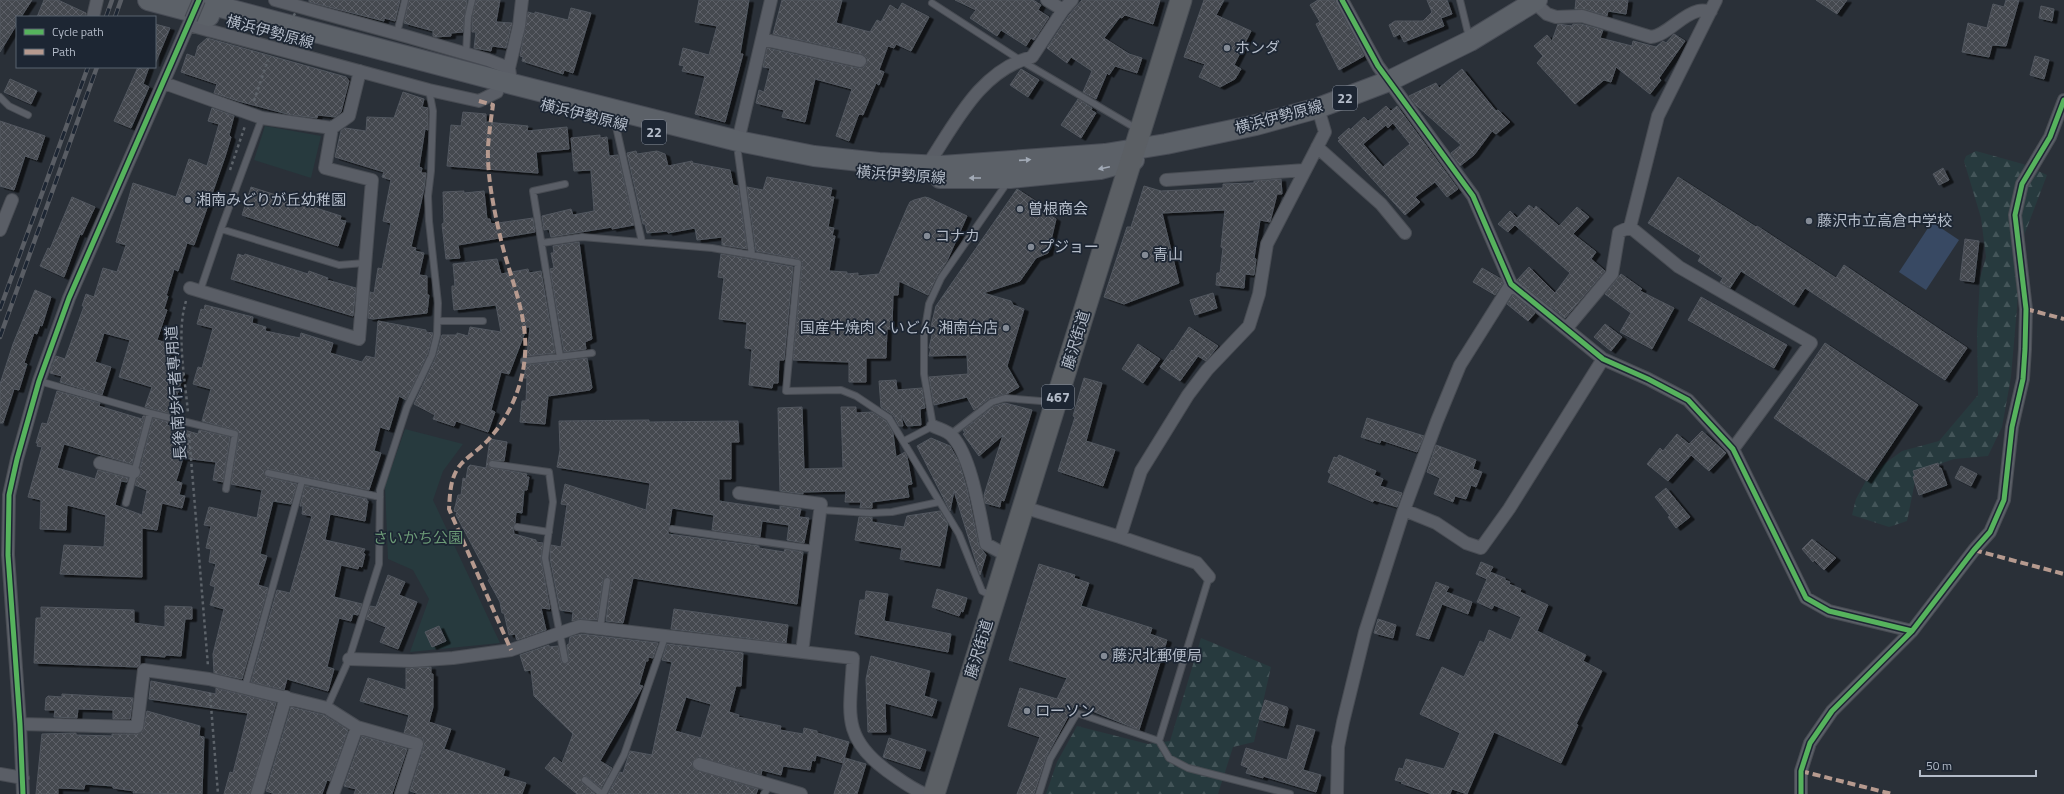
<svg xmlns="http://www.w3.org/2000/svg" width="2064" height="794" viewBox="0 0 2064 794" font-family="'Titillium Web','Noto Sans JP',sans-serif">
<style>
.forest{fill:url(#forest-firs)}
.park{fill:#273a3e}
.water{fill:#384963}
.building{fill:url(#building-cross-hatch);stroke:#52575f;fill-rule:evenodd;filter:url(#shadow)}
.lines{fill:none;stroke-linecap:round;stroke-linejoin:round}
.service-casing{stroke:#484c53;stroke-width:8}
.minor-casing{stroke:#484c53;stroke-width:14}
.primary-casing{stroke:#484c55;stroke-width:22}
.trunk-casing{stroke:#474c53;stroke-width:23}
.path{stroke:#5d636a;stroke-width:2.5;stroke-dasharray:3 3;stroke-linecap:butt}
.service{stroke:#5a5e66;stroke-width:6}
.minor{stroke:#5a5e66;stroke-width:12}
.primary{stroke:#5c6168;stroke-width:20}
.trunk{stroke:#5b5f64;stroke-width:21}
.rail-casing{stroke:#595d64;stroke-width:4.5}
.rail{stroke:#1d2633;stroke-width:3;stroke-dasharray:9;stroke-linecap:butt}
.minor-bridge-casing{stroke:#484c53;stroke-width:14;stroke-linecap:butt}
.path-bridge{stroke:#5d636a;stroke-width:2.5;stroke-dasharray:3 3;stroke-linecap:butt}
.minor-bridge{stroke:#5a5e66;stroke-width:12}
.quiet{stroke:#b69a8f;stroke-width:4;stroke-dasharray:8 4;stroke-linecap:butt}
.cycleway-casing{stroke:#1d2633;stroke-width:8}
.cycleway{stroke:#56b35d;stroke-width:5}
.oneway{fill:#a2aab6}
.poi-dot{fill:#848b96;stroke:#1d2633;stroke-width:1.5}
.labels{text-anchor:middle;stroke-width:3.5;stroke-linejoin:round;paint-order:stroke}
.shield{fill:#1d2633;stroke:#878f9c;stroke-width:1}
.shield-label{font-size:14px;font-weight:bold;fill:#b4bcc9}
.street-label{font-size:15px;fill:#b4bcc9;stroke:#1d2633}
.poi-label{font-size:15px;fill:#b4bcc9;stroke:#1d2633;text-anchor:start}
.park-label{font-size:15px;fill:#6b9a76;stroke:#1d2633}
</style>
<defs>
<pattern id="forest-firs" width="22" height="20" patternUnits="userSpaceOnUse"><rect width="22" height="20" fill="#273a3e"/><path d="M5 1l3.5 6h-7zM16 11l3.5 6h-7z" fill="#445559"/></pattern>
<pattern id="building-cross-hatch" width="8" height="8" patternUnits="userSpaceOnUse"><rect width="8" height="8" fill="#444950"/><path d="M0 0l8 8M0 8l8-8" fill="none" stroke="#5d6168"/></pattern>
<filter id="shadow"><feDropShadow dx="4.5" dy="2.5" stdDeviation="0" flood-color="#0009"/></filter>
</defs>
<rect width="100%" height="100%" fill="#2a3038"/>
<path class="forest" d="M1976,151L2023,164L2047,175L2023,238L2011,377L2002,427L1988,456L1954,459L1917,472L1907,521L1889,527L1852,515L1856,499L1869,475L1902,451L1939,441L1978,395L1977,333L1980,278L1986,257L1981,218L1964,161L1966,156Z
M1201,638L1271,667L1254,742L1233,747L1218,794H1046L1057,762L1077,726L1148,744L1170,741Z"/>
<path class="park" d="M265,126L321,136L311,178L254,160Z
M405,429L463,444L443,471L433,500L500,643L410,652L429,599L413,570L388,559L385,486Z"/>
<path class="water" d="M1932,222L1959,240L1926,290L1899,272Z"/>
<path class="building" d="M0,0H32L21,17H17V24L0,52Z
M44,0H58L86,13V17H37Z
M309,0H400L395,21L384,18V21L309,2Z
M409,0H467L463,32L451,33V36L435,37L433,36V31L404,23Z
M476,0H500L496,22L512,23L506,48L492,46L491,51L474,48L476,32H472V18Z
M699,0H749L740,54H743L725,122L695,114L705,76L682,71L684,66L679,65L683,48L709,55L717,26L695,22Z
M782,0H842L836,23L870,32L877,20L881,22L890,5L898,10L902,3L929,17L911,51L896,44L894,48L888,46L879,70L884,72L879,85L876,83L863,115L860,114L858,116L849,141L836,136L852,89L815,79L805,122L782,117L784,110L756,103L759,90L764,92L770,68L763,67L767,48L858,68H863L867,63V58L862,54L773,34Z
M955,0H1033L1041,5L1038,10L1049,17L1034,40L1031,38L1026,46L1001,30L997,36L970,18L976,10Z
M1082,0H1160L1153,24L1125,15L1122,18L1120,17L1104,38L1129,54L1142,58L1137,73L1115,66L1109,75L1107,73L1096,99L1083,92L1092,71L1071,57L1067,63L1047,48L1069,15Z
M1204,0H1224L1216,15L1251,31L1234,65L1241,69L1235,79L1220,87L1199,77L1205,64L1184,57Z
M1318,0H1334L1364,56L1339,70L1316,24L1320,22L1310,5Z
M1427,0H1447L1452,14L1441,18L1444,26L1404,42L1400,34L1394,37L1389,25L1395,21H1423L1432,12Z
M1576,0H1628L1626,14L1608,11L1607,16L1584,9H1575Z
M1816,0H1847L1837,14Z
M2006,0H2019L2006,46L1992,45L1989,57L1962,52L1968,23L1987,28L1993,4L2004,7Z
M2041,6L2054,9L2052,21L2039,18Z
M571,8L591,13L573,73L564,70L563,74L522,61L523,57L520,56L528,12L535,14V12L568,20Z
M155,24L170,28L155,64Z
M1558,24L1572,26L1573,24H1581L1603,30L1600,38L1632,46L1633,41L1656,47L1663,41L1666,43L1674,34L1685,41L1659,78L1661,80L1650,94L1616,67L1611,82L1604,80L1575,104L1537,63L1543,56L1534,46L1547,35L1552,41Z
M207,38L346,77L349,81L341,112L335,117L318,115L317,118L291,115L238,101L214,93L217,84L181,72L187,54L195,57L198,46Z
M2035,56L2049,60L2044,79L2030,75Z
M138,67H149L143,84L149,87L131,128L114,121Z
M1021,69L1039,80L1028,97L1010,85Z
M1462,69L1496,111L1498,110L1510,122L1496,134L1492,131L1474,155L1460,166L1451,153L1461,145L1416,105L1409,96L1436,83L1439,88Z
M10,79L37,91L31,104L4,92Z
M403,92L424,99L422,107L428,108V130L425,129L419,167L422,168L421,173H426L424,189L411,247L416,248L415,251L424,253L419,275L427,276V295H429L427,313L373,319L368,318L370,292L374,293L378,268L382,269L391,223L383,221L391,180L382,177L384,172L335,157L341,131L345,128L366,131L367,117L394,118Z
M1078,99L1092,108L1091,110L1096,113L1081,138L1061,125Z
M1386,106L1391,111L1397,106L1458,189L1447,197L1435,182L1415,197L1420,202L1405,215L1338,141L1340,139L1338,138L1349,128L1350,130L1364,117L1368,121L1371,119ZM1393,123L1410,144L1383,167L1363,144L1386,125L1388,128Z
M212,108L234,116L229,135L231,137L225,157L194,245L187,243L178,271L174,269L166,296H168L164,309L167,310L157,340L173,345L166,367L184,373L171,414L145,407L152,387L119,377L130,340L104,333L95,362L111,367L102,395L60,382L62,376L50,373L52,366L56,356L65,359L84,306H82L86,294L94,297L103,268L117,272L126,245L116,242L133,183L176,197L189,159L207,166L219,124L208,121Z
M463,112L486,114V122L528,126L527,131L567,127L569,149L536,152L538,173L447,166L451,125L461,126Z
M0,121L45,136L37,160L25,156L14,190L0,186Z
M600,135V138L607,137L609,156L618,155L634,225L612,229V227L551,237L549,229L544,230L542,216L571,209L573,215L594,211L591,170L574,171L571,138Z
M636,151L637,154L657,151L665,154L668,166L692,161L693,163L730,170L733,185L738,186L747,249L722,245V237L697,240L695,228L668,233V231L647,233L645,224H643L627,153Z
M1943,168L1949,180L1939,185L1933,174Z
M767,177L832,188L830,197H834L828,227L834,228L832,236H835L829,271L847,272V274L858,273V276L879,274L907,208L910,202L914,200L925,197L929,198L967,216L947,261L937,276L928,295L899,281L898,295H893L892,329H887L886,358H866V382H849V362L793,360L802,263L799,259L756,251L747,187L763,190Z
M1678,177L1756,227L1757,226L1836,278L1844,265L1967,348L1945,380L1805,288L1794,305L1741,271L1730,288L1720,282L1723,278L1698,261L1701,256L1648,223Z
M1281,179L1282,194H1277L1270,222L1260,220L1254,258L1256,259L1254,275L1245,274L1244,288L1216,285L1217,273H1220L1223,248L1221,247L1225,210L1162,213L1179,283L1124,304L1104,297L1127,227H1131L1144,186L1161,191L1223,188V184L1254,183V181Z
M251,187L341,216L340,220L346,221L338,246L242,215Z
M1017,189L1040,204L1038,208L1056,219L1048,253L1036,258L1020,281L983,293L1011,301L1013,305L1024,309L1007,366L1019,387L1007,394L990,398L974,410L967,397L934,405L929,377L968,374L967,355L929,356L931,348H929L934,327L931,326L936,306Z
M464,191V193L484,191L487,219H490L491,224L533,218L535,232L458,245L460,258L446,259L442,224L444,223L443,192Z
M72,197L95,207L82,235L80,234L64,277L40,266L48,248L50,249Z
M1529,205L1534,209L1536,206L1559,226L1577,207L1589,217L1573,234L1596,252L1591,259L1605,271L1565,318L1517,280L1529,267L1555,293L1570,273L1515,225L1508,232L1498,224L1510,211L1517,218Z
M1965,239L1979,241L1974,282L1960,280Z
M579,242L592,339L585,342L586,349L564,352L550,269L554,268L551,253H554L553,246Z
M238,254L244,256L245,254L308,274L309,271L328,278L327,280L356,288L353,316L231,279Z
M721,254L793,267L784,360H779L778,383H773L772,388L749,385L752,349L745,348L747,322L719,319L724,278L718,277Z
M497,259L501,274L528,269L529,273L541,271L555,353L527,356L530,327H527L509,374L501,372L491,410L495,412L488,432L456,421L454,426L433,419L435,415L414,404L436,357L442,335H457V333L468,336L470,327L501,332L496,305L454,310L452,292V286H455L453,264Z
M1482,268L1501,279L1503,283L1495,295L1473,282Z
M1621,274L1642,289L1640,291L1674,308L1652,349L1620,332L1631,313L1605,294Z
M35,290L51,297L42,326L40,325L37,334L34,333L24,363L27,364L19,390L14,389L3,423H0V384L13,344Z
M1213,293L1217,308L1195,315L1190,300Z
M1513,295L1535,313L1528,321L1507,304Z
M1701,297L1787,345L1774,368L1688,320Z
M205,305L253,317L252,323L266,327L265,331L300,338L301,333L333,343L330,353L362,362L366,356L375,358L378,321L426,330V332L433,333L428,353L406,400L399,396L389,430L380,427L374,451L381,453L369,490L269,469L264,470V474L267,477L297,484L291,504L273,501L260,554L267,556L258,585L268,588L242,679L214,673L213,654L224,609L210,605L215,587L210,585L216,564L209,562L211,549L206,548L211,526L204,525L209,507L257,518L262,490L231,484L239,435L238,431L202,421L211,389L193,384L198,367L202,368L213,328L197,324L201,309L204,310Z
M1605,324L1622,337L1611,351L1594,337Z
M1189,327L1218,346L1206,361L1198,356L1180,381L1160,367L1172,350L1173,351Z
M1825,343L1918,405L1867,481L1774,418Z
M1138,344L1160,359L1143,383L1122,369Z
M587,358L592,388L590,390L548,396L545,424L520,422L522,401H526L527,378H524L526,365Z
M1084,378L1102,383L1086,441L1115,450L1103,486L1058,471L1075,417L1073,416Z
M896,380L897,390L922,388L925,408L920,409L921,425L907,426L901,415L903,426H899L893,415L881,407L879,381Z
M57,391L100,403L99,406L102,407L142,419L143,416H145L132,464L64,444L57,468L95,479L98,470L128,478L127,482L121,481L115,505L142,515L147,490L135,485L137,479L141,474L140,468L153,418L168,422L167,425L198,434L199,430L230,437L223,482L213,480L216,462L183,458L176,481L182,483L179,495L185,496L182,508L162,503L157,530L142,528V577L60,574L64,545L104,547L106,515L67,505L66,530L40,529L41,500L28,497L42,447L37,446L38,443H36L42,423L47,424Z
M1005,403L1032,410L1004,501L1001,500L1000,507L985,503L984,495L1003,435L979,456L963,434L965,433L963,430L994,406Z
M802,407L804,469L843,468L841,407H856V413L872,412L886,421L893,433L896,457L905,452L907,457L912,484L907,485L909,497L872,502V508H860L861,502H845L846,491L803,492V494L780,491L778,408Z
M1367,418L1424,436L1417,452L1381,440L1380,443L1361,437Z
M649,420V422L738,421L739,442H731V479H719V501L780,510V506L801,509L799,517L809,518L804,543L787,540L789,525L762,521L760,537L712,530L714,515L672,508L668,534L759,546V548L784,552L785,549L803,552L797,604L633,578L623,623L606,621L611,582L607,577L603,580L597,620L581,619L572,621L573,612L560,610L550,558L551,545L561,547L567,505L561,504L565,484L646,510L650,483L557,467L560,450L559,421Z
M1702,431L1726,453L1709,471L1691,455L1668,481L1647,464L1660,448L1663,451L1677,434L1689,444Z
M931,438L950,446L959,462L967,489L979,546L986,555L980,575L954,491L950,511L917,446Z
M490,439L507,442L504,461L491,460L488,463L489,467L527,474L526,477H529L527,490H524L522,513L516,512L515,523L513,527L514,534L536,540V542L543,543L541,559L550,609L541,608L546,630L517,640L515,634L509,635L504,613H502L500,602L488,580L490,579L456,515L457,512L454,511L458,495H461L463,478L466,479L468,467L470,465L486,468Z
M1436,445L1476,460L1473,469L1482,472L1476,487L1471,485L1466,499L1455,496L1453,502L1434,494L1440,478L1427,472Z
M1339,455L1376,471L1374,475L1383,479L1380,486L1402,493L1397,507L1374,500L1373,502L1328,482L1331,474L1328,472L1334,457L1337,458Z
M1938,463L1939,468H1941L1947,485L1919,495L1913,477L1915,476L1913,471Z
M1961,466L1977,474L1971,486L1955,478Z
M305,486L367,499L366,501H368L365,521L330,514L325,540L365,549L363,553L365,554L362,567L359,566L358,569L341,565L334,597L362,604L358,615L353,614L351,621L339,618L327,667L334,669L328,691L287,679L284,690L251,682L277,590L290,593L312,516L302,514L303,506H300Z
M1666,488L1690,517L1676,528L1668,517L1670,516L1655,497Z
M940,511L948,524L940,566L900,559L902,548L855,540L859,517H872V522L904,527L907,516Z
M1812,539L1836,558L1824,570L1814,560L1813,562L1802,549Z
M1481,562L1493,567L1490,572L1505,578V580L1510,582L1509,584L1521,589L1520,592L1548,605L1537,631L1586,655L1583,661L1602,671L1576,724L1578,725L1561,763L1494,732L1467,794L1452,789L1450,794H1432L1401,783L1402,782L1395,780L1399,768L1403,769L1406,759L1444,769L1460,733L1420,714L1442,667L1464,677L1480,641L1484,643L1489,630L1511,640L1521,617L1494,605L1492,609L1477,602L1487,579L1476,574Z
M1039,564L1075,575L1074,578L1089,583L1081,606L1152,628L1150,634L1167,640L1139,730L1075,704L1046,757L1034,794H1017L1040,737L1008,726L1020,688L1057,699L1067,678L1009,660Z
M388,575L405,582L399,595L417,602L398,649L380,642L386,627L366,619L370,606L376,607Z
M1436,582L1449,587L1446,592L1472,602L1468,614L1442,604L1429,639L1416,635Z
M937,589L967,598L963,612L961,611L959,616L932,607Z
M866,591L888,594L884,621L951,634L948,652L855,634L860,600H865Z
M165,606L192,607V619H185L181,656L165,655V657L140,655V664L137,667L34,663L36,618H41V607L134,610V623L165,627Z
M674,609L788,625L786,643L671,629Z
M1378,619L1396,625L1393,638L1374,633Z
M439,626L446,641L432,647L425,632Z
M581,634L658,643L653,658L648,657V661H646L639,685L643,686L600,761L612,768L601,788L586,776L581,779L582,783L595,794H577L545,768L554,757L562,763L573,734L534,696L531,670L525,671L520,655L549,645V647L558,646L561,661L566,664L569,661L567,645L569,644L570,637Z
M667,644L743,653L741,686H736L729,712L739,715L738,717L781,726L780,730L803,734L804,728L817,731V733L849,742L843,763L816,755L815,761L812,760L810,770L783,766L781,775L762,770L761,775L698,757L692,762L694,769L758,789L756,794H608L620,772L623,773L630,751L652,755L672,662L662,660ZM686,697L711,704L701,738L675,731Z
M871,656L930,671L924,696L937,700L932,716L885,703L886,732H868L866,679Z
M431,667V674H433V707L429,722L451,729L444,749L505,769L503,776L526,783L522,794H419L410,791L424,746L423,739L404,733L409,715L360,701L368,678L406,690V668Z
M151,681L216,694V688L276,703L250,794H224L230,772L233,773L248,713L149,699Z
M62,694L133,698L130,719H113V710L78,709L77,718L54,717L55,710H45L46,698L48,696L62,697Z
M1265,700L1287,707L1288,709L1284,726L1259,719Z
M291,707L324,715L348,730L330,781L327,780L322,794H275L266,791Z
M147,711L200,726L199,736L204,737L202,794L133,793L134,791L113,788V786L85,784L84,789L58,788V794H36L42,734L76,733V735L112,736V734H137L143,731Z
M1297,725L1315,730L1303,770L1321,775L1316,792L1263,776V778L1246,773L1248,768L1241,765L1246,748L1287,760Z
M362,736L407,749L392,794H354L356,789L344,786Z
M889,738L926,750L920,769L883,757Z
M845,758L866,764L857,794H834Z"/>
<g class="lines">
<defs>
<path id="service" d="M1460,0L1469,37
M932,3L1020,60L1137,129
M397,33L405,0
M466,54L468,17L472,0
M0,97L9,106L28,115
M615,122L642,242
M738,153L752,255
M221,229L339,265L365,263
M542,243L582,237L712,248L798,263L786,391L841,390L856,396L889,418L959,534L982,591L992,596
M200,291L221,229L262,118
M438,321H483
M560,357L533,191L565,184
M524,361L592,353
M39,381L150,413L235,434L226,489
M951,434L992,402L1005,398L1053,402
M904,441L933,426L924,374V335L929,304L941,278L1007,183
M492,464L549,472L553,502L545,558L565,660
M268,473L380,497
M126,503L150,413
M821,510L870,513L892,512L939,502
M517,527L549,532
M672,529L815,549
M1209,577L1159,741L1169,758L1188,768L1290,794
M600,628L607,581
M245,687L302,481
M327,708L349,659L379,564L380,490L407,407L432,355L437,335L438,303L429,221L428,196L431,171L433,111L429,90
M585,780L602,794
M603,794L624,755L665,637
M764,794L770,785
M1039,794L1050,759L1077,713L1159,741"/>
<path id="minor" d="M275,0L409,37L488,60L509,68
M1047,0L1063,10
M1342,0L1378,66L1473,196L1511,284L1603,359L1648,379L1688,400L1733,449L1806,598L1829,611L1912,631
M1716,0L1658,116L1630,227L1679,267L1811,343L1733,449
M1534,2L1547,14L1556,17L1582,16L1651,37C1666,36 1681,15 1698,11C1702,10 1707,11 1711,11
M93,17L97,0
M189,25L429,90L479,101L497,92
M762,39L860,61
M510,75L509,68L519,26L522,0
M164,83L262,118L332,128
M738,141L771,0
M1317,147L1381,204L1405,233
M927,166C955,124 980,70 1032,57L1063,10L1072,0
M1166,180L1305,170
M0,230L12,200
M190,288L359,339L372,180L325,168L332,128L349,116L360,71
M1566,329L1612,274L1619,232L1630,227
M933,426C939,429 948,431 952,436C972,457 980,516 986,544L1008,556
M100,463L134,472
M739,493L821,504L802,652
M1023,507L1120,537
M1404,510L1436,523L1466,543L1481,548L1509,509L1603,359
M1209,577L1197,563L1120,537L1141,471L1188,395L1207,370L1249,326L1259,294L1267,244L1325,132L1318,108
M349,659L412,661L453,658L511,650L580,626L853,658C851,709 839,735 886,770C899,779 910,788 925,794
M20,724L137,727L144,670L209,679L327,708L357,727L417,744L401,794
M699,764L801,794
M0,774L23,778
M23,794L20,724L8,555L9,495L17,459L39,381L69,298L191,19
M257,794L286,697
M333,794L357,727
M1337,794L1338,747L1343,722L1365,632L1404,510L1437,421L1460,365L1511,284
M1801,794V771L1810,743L1832,711L1912,631L1974,550L1990,532L2004,500L2012,427L2023,379L2025,349L2026,309L2015,215L2022,184L2050,137L2064,100"/>
<path id="primary" d="M148,0L209,16
M194,0L512,84L738,141L814,156L879,163L942,166L1105,154L1166,144L1256,125L1318,108L1389,81L1470,41L1537,0
M940,178H1010L1100,169L1134,160"/>
<path id="trunk" d="M934,794L1181,0"/>
</defs>
<use href="#service" class="service-casing"/>
<use href="#minor" class="minor-casing"/>
<use href="#primary" class="primary-casing"/>
<use href="#trunk" class="trunk-casing"/>
<path class="path" d="M254,101L268,60
M230,170L245,126
M186,301C176,333 185,378 188,413
M189,434L208,666
M210,693L218,794"/>
<use href="#service" class="service"/>
<use href="#minor" class="minor"/>
<use href="#primary" class="primary"/>
<use href="#trunk" class="trunk"/>
<defs>
<path id="rail" d="M106,17L112,0
M115,17L121,0
M0,309L88,67
M0,337L97,67"/>
</defs>
<use href="#rail" class="rail-casing"/>
<use href="#rail" class="rail"/>
<defs>
<path id="minor-bridge" d="M191,19L199,0"/>
</defs>
<use href="#minor-bridge" class="minor-bridge-casing"/>
<path class="path-bridge" d="M277,41L296,12"/>
<use href="#minor-bridge" class="minor-bridge"/>
<path class="quiet" d="M479,101L493,105C491,119 489,133 488,147C487,177 494,210 501,240C510,278 528,315 525,355C523,385 510,416 489,439C481,448 470,455 462,463C450,476 450,493 449,509L511,650
M2026,309L2064,319
M1974,550L2064,574
M1801,771L1892,794"/>
<defs>
<path id="cycleway" d="M1342,0L1378,66L1473,196L1511,284L1603,359L1648,379L1688,400L1733,449L1806,598L1829,611L1912,631
M23,794L20,724L8,555L9,495L17,459L39,381L69,298L199,0
M1801,794V771L1810,743L1832,711L1912,631L1974,550L1990,532L2004,500L2012,427L2023,379L2025,349L2026,309L2015,215L2022,184L2050,137L2064,100"/>
</defs>
<use href="#cycleway" class="cycleway-casing"/>
<use href="#cycleway" class="cycleway"/>
</g>
<defs><path id="oneway-solid" d="M-6-.8H1V-3.2L6.5 0L1 3.2V.8H-6Z"/></defs>
<g class="oneway">
<use href="#oneway-solid" transform="translate(1025 160) rotate(-4)"/>
<use href="#oneway-solid" transform="translate(1104 168) rotate(168)"/>
<use href="#oneway-solid" transform="translate(975 178) rotate(180)"/>
</g>
<g class="poi-dot">
<circle cx="1227" cy="48" r="4"/>
<circle cx="188" cy="200" r="4"/>
<circle cx="1020" cy="209" r="4"/>
<circle cx="1809" cy="221" r="4"/>
<circle cx="927" cy="236" r="4"/>
<circle cx="1031" cy="247" r="4"/>
<circle cx="1145" cy="255" r="4"/>
<circle cx="1006" cy="328" r="4"/>
<circle cx="1104" cy="656" r="4"/>
<circle cx="1027" cy="711" r="4"/>
</g>
<g class="labels">
<g class="shield">
<rect x="1333" y="86" width="24" height="24" rx="3"/>
<rect x="642" y="120" width="24" height="24" rx="3"/>
<rect x="1042" y="385" width="32" height="24" rx="3"/>
</g>
<g class="shield-label">
<text x="1345" y="103">22</text>
<text x="654" y="137">22</text>
<text x="1058" y="402">467</text>
</g>
<g class="street-label">
<text transform="translate(270 32) rotate(15)" y="5">横浜伊勢原線</text>
<text transform="translate(584 115) rotate(14)" y="5">横浜伊勢原線</text>
<text transform="translate(1279 117) rotate(-15)" y="5">横浜伊勢原線</text>
<text transform="translate(901 175) rotate(4)" y="5">横浜伊勢原線</text>
<text transform="translate(1076 340) rotate(-73)" y="5">藤沢街道</text>
<text transform="translate(176 393) rotate(-94)" y="5">長後南歩行者専用道</text>
<text transform="translate(979 649) rotate(-73)" y="5">藤沢街道</text>
</g>
<g class="poi-label">
<text x="1235" y="53">ホンダ</text>
<text x="196" y="205">湘南みどりが丘幼稚園</text>
<text x="1028" y="214">曽根商会</text>
<text x="1817" y="226">藤沢市立高倉中学校</text>
<text x="935" y="241">コナカ</text>
<text x="1039" y="252">プジョー</text>
<text x="1153" y="260">青山</text>
<text x="998" y="333" text-anchor="end">国産牛焼肉くいどん 湘南台店</text>
<text x="1112" y="661">藤沢北郵便局</text>
<text x="1035" y="716">ローソン</text>
</g>
<g class="park-label">
<text x="418" y="543">さいかち公園</text>
</g>
</g>
<rect x="16" y="16" width="140" height="52" fill="#1d2633" stroke="#59626f"/>
<rect x="24" y="29" width="20" height="6" fill="#56b35d" stroke="#59626f"/>
<text x="52" y="36" font-size="12" fill="#b4bcc9">Cycle path</text>
<rect x="24" y="49" width="20" height="6" fill="#b69a8f" stroke="#59626f"/>
<text x="52" y="56" font-size="12" fill="#b4bcc9">Path</text>
<path d="M1920 770v6h116v-6" fill="none" stroke="#b4bcc9" stroke-width="2"/>
<text x="1926" y="770" font-size="12" fill="#b4bcc9" stroke="#1d2633" stroke-width="3" paint-order="stroke">50 m</text>
</svg>
